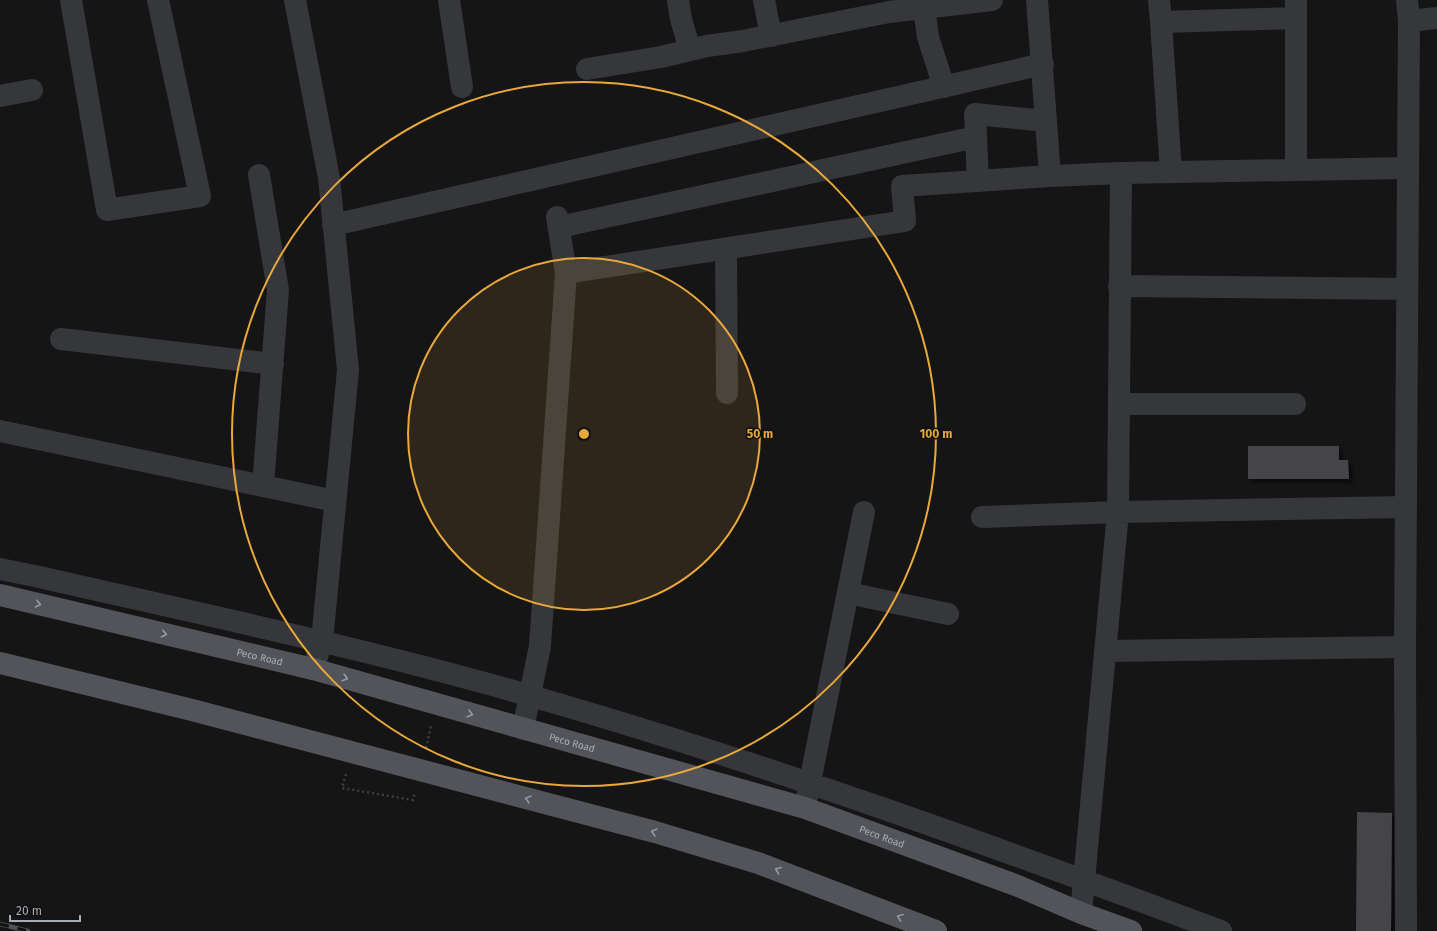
<svg xmlns="http://www.w3.org/2000/svg" width="1437" height="931" viewBox="0 0 1437 931" font-family="'Fira Sans',sans-serif">
<style>
.building{fill:#444549;filter:url(#shadow)}
.lines{fill:none;stroke-linecap:round;stroke-linejoin:round}
.path{stroke:#3c3e42;stroke-width:2.5;stroke-dasharray:2 3;stroke-linecap:butt}
.minor{stroke:#36373b;stroke-width:22}
.major{stroke:#52545a;stroke-width:22}
.rail-casing{stroke:#4f5156;stroke-width:4.5}
.rail{stroke:#101011;stroke-width:3;stroke-dasharray:9;stroke-linecap:butt}
.oneway{stroke:#969aa4}
.ring{fill:none;stroke:#e9a83a;stroke-width:2}
.labels{text-anchor:middle;stroke-width:3;stroke-linejoin:round;paint-order:stroke}
.street-label{font-size:10px;fill:#a7acb6;stroke:#101011}
.centre{fill:#e9a83a;stroke:#101011;stroke-width:2}
.ring-label{font-size:12px;text-anchor:middle;font-weight:bold;fill:#e9a83a;stroke:#101011;stroke-width:3;stroke-linejoin:round;paint-order:stroke}
</style>
<defs>
<filter id="shadow"><feDropShadow dx="3.5" dy="3.5" stdDeviation="2" flood-color="#0009"/></filter>
</defs>
<rect width="100%" height="100%" fill="#151516"/>
<path class="building" d="M1248,446H1339V460H1348L1349,479H1248Z
M1357,812L1392,813L1391,931H1356Z"/>
<g class="lines">
<path class="path" d="M426,748L431,726
M346,774L342,788L413,800L415,792"/>
<path class="minor" d="M71,0L107,210L200,196L158,0
M295,0L329,178L348,370L322,641L313,669
M449,0L462,87
M678,0L681,19L690,50
M764,0L771,36
M923,0L928,37L944,87
M1037,0L1050,176L1121,173L1118,512L1081,913
M1159,0L1161,22L1296,18
M1409,21L1437,18
M1161,22L1171,172
M587,69L661,57L707,46L743,41L889,12L992,0
M0,96L32,90
M1296,170V0
M1121,173L1408,168
M259,175L278,290L263,486
M978,181L975,114L1046,121
M333,225L1043,64
M559,227L976,137
M726,249L727,393
M566,273L905,221L902,186L1050,176
M1119,286L1407,289
M61,339L273,364
M1119,404H1295
M0,431L335,501
M982,517L1118,512L1406,507
M0,569L35,576C201,614 368,649 531,696C765,763 993,846 1221,931
M848,593L948,614
M1105,651L1405,647
M523,729L540,646L566,273L557,217
M807,797L864,512
M1406,931L1405,647L1409,21L1407,0"/>
<g class="major">
<path id="s1" d="M0,595L313,669L805,808L1018,886L1081,913L1131,931"/>
<path d="M0,663L192,710L655,832L758,863L936,931"/>
</g>
<defs>
<path id="rail" d="M0,924L28,931"/>
</defs>
<use href="#rail" class="rail-casing"/>
<use href="#rail" class="rail"/>
</g>
<defs><path id="oneway-chevron" d="M-2-3.5L2.5 0L-2 3.5" fill="none" stroke-width="1.6" stroke-linecap="round" stroke-linejoin="round"/></defs>
<g class="oneway">
<use href="#oneway-chevron" transform="translate(38 604) rotate(13)"/>
<use href="#oneway-chevron" transform="translate(164 634) rotate(13)"/>
<use href="#oneway-chevron" transform="translate(345 678) rotate(16)"/>
<use href="#oneway-chevron" transform="translate(470 714) rotate(16)"/>
<use href="#oneway-chevron" transform="translate(528 799) rotate(-165)"/>
<use href="#oneway-chevron" transform="translate(654 832) rotate(-165)"/>
<use href="#oneway-chevron" transform="translate(778 870) rotate(-159)"/>
<use href="#oneway-chevron" transform="translate(900 917) rotate(-158)"/>
</g>
<circle cx="584" cy="434" r="176" fill="#e9a83a" fill-opacity=".12"/>
<g class="ring">
<circle cx="584" cy="434" r="176"/>
<circle cx="584" cy="434" r="352"/>
</g>
<g class="labels">
<g class="street-label">
<text dy="4" stroke="none"><textPath href="#s1" startOffset="267">Peco Road</textPath></text>
<text dy="4" stroke="none"><textPath href="#s1" startOffset="591">Peco Road</textPath></text>
<text dy="4" stroke="none"><textPath href="#s1" startOffset="915">Peco Road</textPath></text>
</g>
</g>
<circle cx="584" cy="434" r="6" class="centre"/>
<g class="ring-label">
<text x="760" y="438">50 m</text>
<text x="936" y="438">100 m</text>
</g>
<path d="M10 915v6h70v-6" fill="none" stroke="#a7acb6" stroke-width="2"/>
<text x="16" y="915" font-size="12" fill="#a7acb6" stroke="#101011" stroke-width="3" paint-order="stroke">20 m</text>
</svg>
